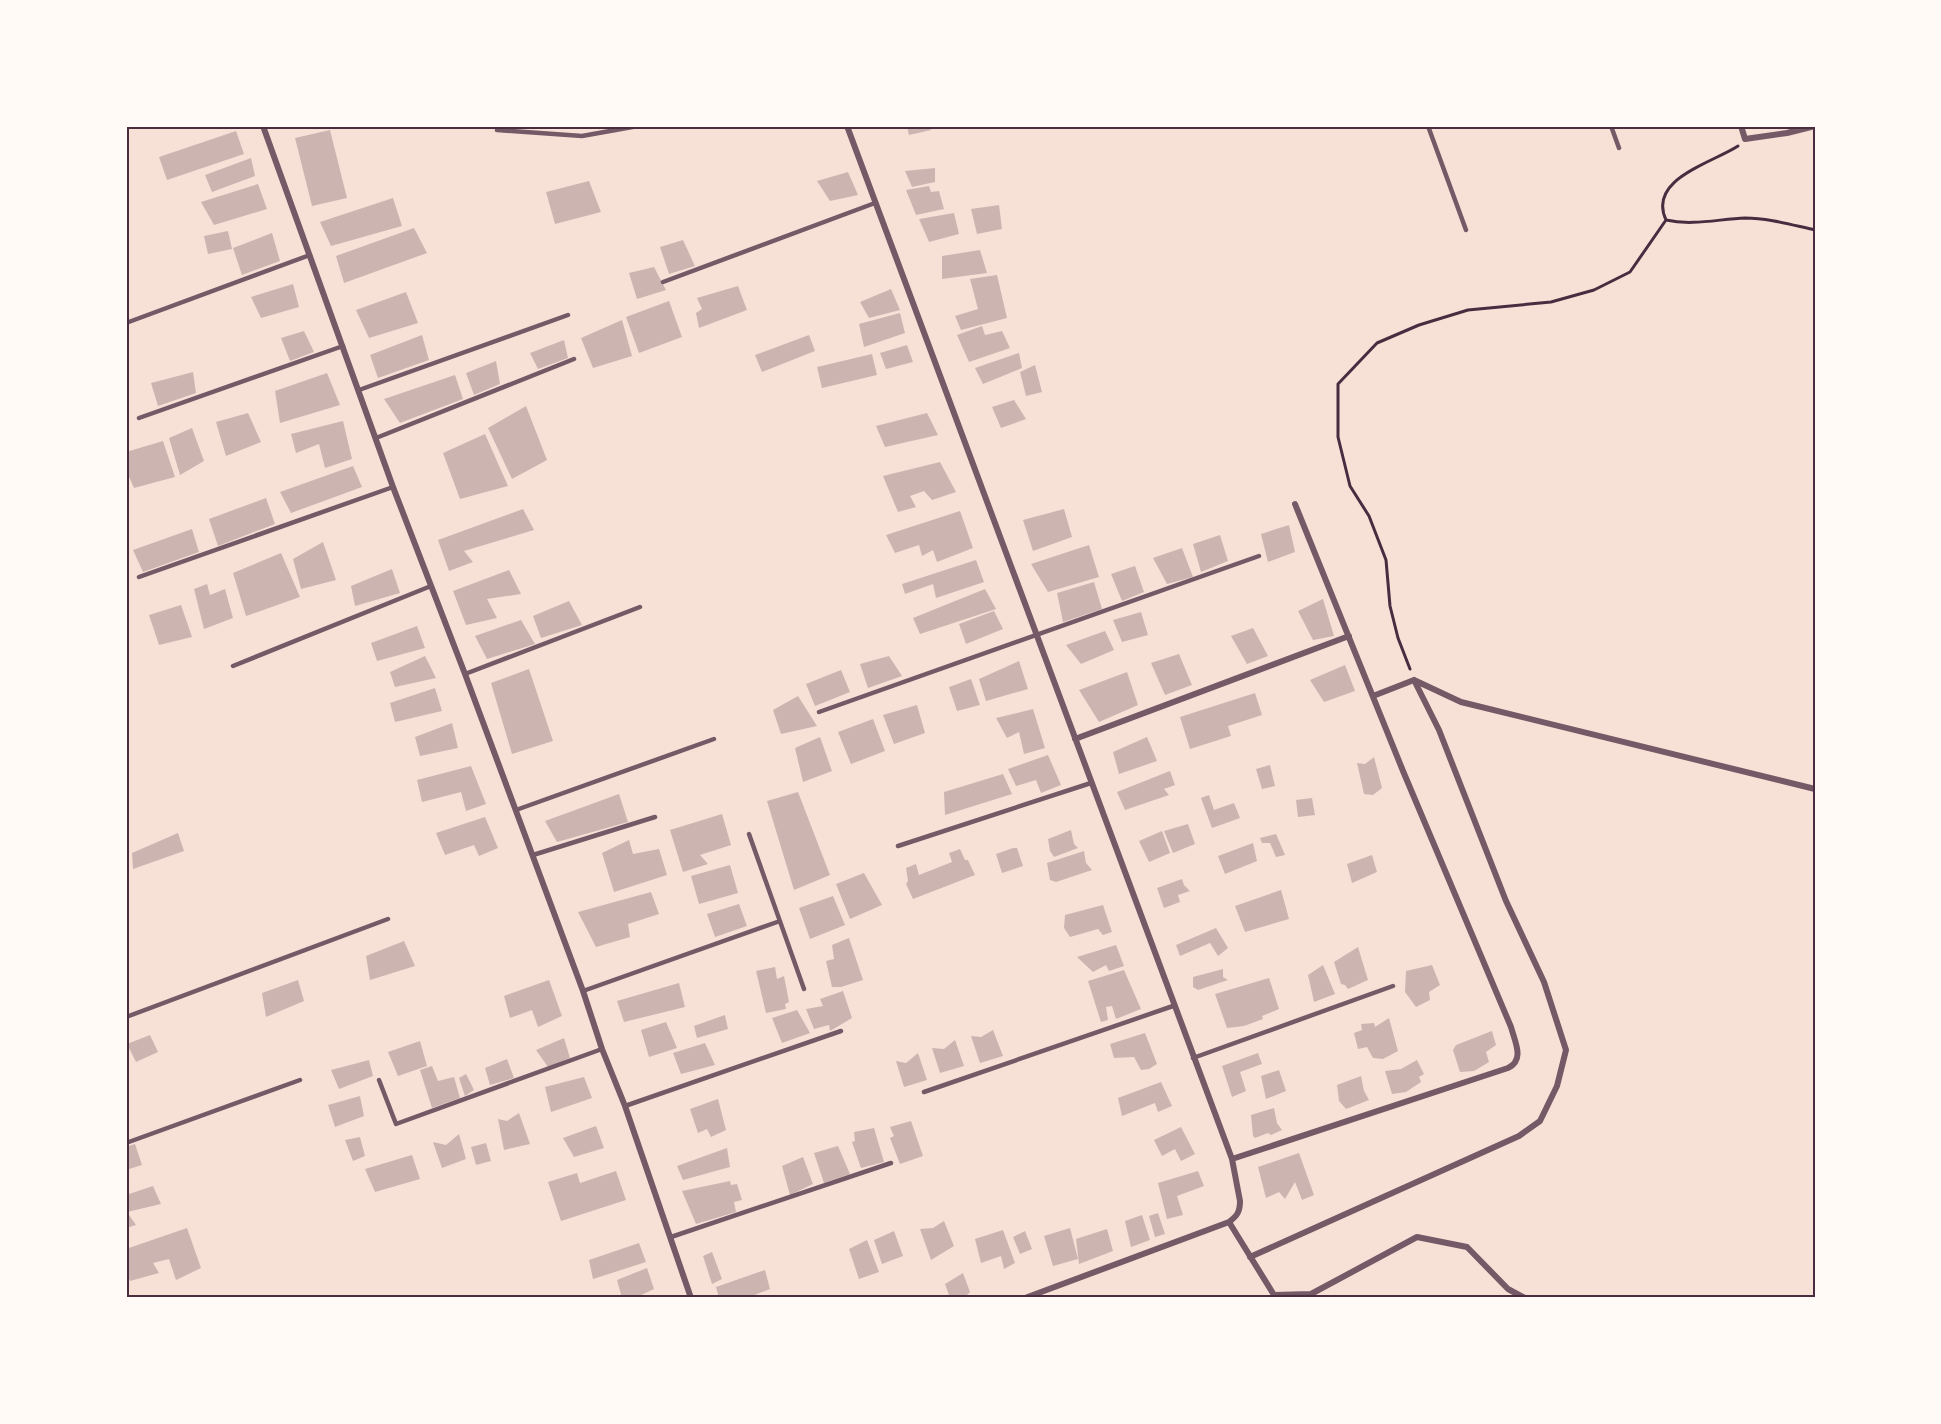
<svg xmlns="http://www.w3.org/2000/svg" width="1941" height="1424" viewBox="0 0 1941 1424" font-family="Lora,serif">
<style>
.building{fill:#ccb4b1}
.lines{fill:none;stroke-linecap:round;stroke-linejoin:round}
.path{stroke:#4a2c40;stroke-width:3}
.service{stroke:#755966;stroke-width:4.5}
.minor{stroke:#755966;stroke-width:6}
.neatline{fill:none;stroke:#4a2c40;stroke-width:2}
</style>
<rect width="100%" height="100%" fill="#f7e1d7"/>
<path class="building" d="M907,126H929L931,130L909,135Z
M330,130L347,198L312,206L295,138Z
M236,131L244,154L167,180L159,157Z
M251,158L255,176L212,192L205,175Z
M935,168V182L912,187L905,171Z
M848,172L858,195L830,201L817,181Z
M589,181L601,212L555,224L546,192Z
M258,184L267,209L214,225L201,202Z
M929,186L931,192L939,191L944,209L916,215L906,190Z
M393,198L402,226L331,246L320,222Z
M999,205L1002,229L977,234L971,209Z
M954,213L959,234L929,242L919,219Z
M414,228L427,253L344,283L336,256Z
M228,231L232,249L208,254L204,236Z
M272,233L280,261L242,275L233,248Z
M683,240L695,266L669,274L660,247Z
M980,250L987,273L942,279V256Z
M654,267L666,290L637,299L629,273Z
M997,275L1007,318L961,330L955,316L978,309L970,279Z
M293,284L299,307L261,318L251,297Z
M738,286L747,310L699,328L696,313L702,309L697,298Z
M891,289L900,310L869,318L860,302Z
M406,292L418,323L369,338L356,310Z
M669,301L682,337L639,353L626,317Z
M900,313L905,333L864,347L859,324Z
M622,320L632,356L593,368L581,338Z
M982,326L985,335L1002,331L1010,348L969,362L957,335Z
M304,331L314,352L290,361L281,338Z
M422,335L429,360L378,378L370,355Z
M809,335L815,351L762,372L755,355Z
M564,340L568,358L538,369L530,353Z
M907,345L913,362L886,369L880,353Z
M1019,353L1022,368L983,384L975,368Z
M872,354L877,375L822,388L817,367Z
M496,361L500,384L474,395L466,373Z
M1035,365L1042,392L1026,396L1020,372Z
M193,372L196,393L158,406L151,383Z
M327,373L340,405L280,423L275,391Z
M455,375L463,399L400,423L384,399Z
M1014,400L1026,419L1001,428L992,407Z
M526,406L547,460L512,479L488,428Z
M248,413L261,442L226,456L216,422Z
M927,413L938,435L885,447L876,426Z
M343,421L352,459L325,468L319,444L296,453L291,434Z
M192,428L204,461L180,475L169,438Z
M485,434L508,486L460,499L443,453Z
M163,441L175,477L134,488L126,470V452Z
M940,462L956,492L932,500L924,491L910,496L916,507L898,512L883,476Z
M353,466L362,487L291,513L280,492Z
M266,498L275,524L218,546L209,519Z
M523,509L534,530L464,551L473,562L449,571L438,540Z
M1064,509L1072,537L1033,551L1023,520Z
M960,511L973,548L937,562L933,550L922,556L919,545L895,553L886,535Z
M1289,525L1295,552L1268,562L1261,534Z
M192,529L199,552L143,572L133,550Z
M1220,535L1228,561L1201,572L1193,544Z
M323,542L336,580L301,589L293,559Z
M1089,545L1099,577L1048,592L1031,564Z
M1182,548L1193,577L1167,584L1153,558Z
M281,553L300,597L246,616L233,573Z
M976,560L984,582L936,598L933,584L905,594L902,584Z
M1135,566L1144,592L1122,601L1111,574Z
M392,569L400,593L355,606L351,586Z
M509,570L521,594L487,599L497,618L466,625L453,591Z
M1094,582L1102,609L1063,622L1057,593Z
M207,584L210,595L225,589L233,618L204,629L194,589Z
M985,589L996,609L920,634L913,618Z
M1323,599L1334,636L1313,640L1298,611Z
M569,601L582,625L541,638L533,616Z
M181,605L192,637L159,645L149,615Z
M994,611L1003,629L966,644L959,624Z
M1141,612L1148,635L1122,642L1113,620Z
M521,620L535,644L487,659L475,636Z
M417,626L425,648L377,661L371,643Z
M1253,628L1268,656L1247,664L1231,636Z
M1105,631L1114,650L1081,664L1066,645Z
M1179,654L1192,685L1165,695L1151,663Z
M425,656L436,678L395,687L390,672Z
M889,656L902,676L868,688L860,664Z
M1019,661L1028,689L986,701L979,679Z
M1345,665L1355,691L1324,702L1310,680Z
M529,669L553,741L512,754L491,683Z
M841,670L850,692L815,706L806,684Z
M1127,672L1138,705L1099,722L1079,690Z
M971,679L980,705L957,711L949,687Z
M435,688L442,711L395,722L390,703Z
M1255,693L1262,715L1228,726L1231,736L1190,749L1180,717Z
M798,696L817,726L781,734L773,710Z
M917,705L925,733L894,744L883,715Z
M1033,709L1045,748L1024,754L1019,732L1007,738L996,718Z
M873,719L885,751L851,764L838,732Z
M452,723L458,748L420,756L415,737Z
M820,737L832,771L803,782L795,748Z
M1147,737L1157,761L1119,774L1113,752Z
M1048,755L1061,785L1041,793L1036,780L1016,786L1008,769Z
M1374,757L1382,788L1373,795L1364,794L1357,763L1365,764Z
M1270,765L1275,786L1262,789L1256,769Z
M471,766L486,804L466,811L461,792L422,802L417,780Z
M1170,771L1175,785L1164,789L1169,795L1125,810L1117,792Z
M1003,774L1012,794L945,815L944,792Z
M798,792L830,875L794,890L767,801Z
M619,794L628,822L557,842L545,821Z
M1209,795L1214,810L1234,803L1240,818L1212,828L1201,798Z
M1312,798L1315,815L1298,817L1296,800Z
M722,814L731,845L700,855L708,864L683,872L670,830Z
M485,817L498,848L479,856L474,845L445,855L436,833Z
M1188,824L1195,844L1173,853L1164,831Z
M1071,830L1074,844L1078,848L1054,857L1050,851L1048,839Z
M1162,831L1170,853L1149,862L1139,841Z
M178,833L184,851L133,869L132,853Z
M1276,834L1285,855L1276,857L1270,843H1262L1260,838Z
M629,840L633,854L659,849L667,875L614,892L602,853Z
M1253,843L1257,861L1225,874L1218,856Z
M1013,848H1017L1023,866L1002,873L996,854Z
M960,849L965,860H968L975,875L913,899L906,884L908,881L906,868L916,864L919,875L952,862L949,853Z
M1084,851L1086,863L1092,870L1056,882L1050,880L1047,863Z
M1372,855L1377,872L1352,883L1347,864Z
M730,865L738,893L699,904L691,876Z
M864,873L882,905L850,919L836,884Z
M1182,879L1184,885L1190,891L1178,895L1180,902L1164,908L1157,888Z
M1281,890L1289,919L1245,932L1235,906Z
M651,892L659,914L628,924L630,937L596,947L578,912Z
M833,896L845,925L810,939L799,908Z
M739,904L747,926L715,937L707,914Z
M1103,905L1112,932L1103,935L1098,929L1070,937L1064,928L1065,915Z
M1216,928L1228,948L1218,956L1210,943L1180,956L1176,945Z
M849,938L863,980L841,987H832L826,961L834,959L832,945Z
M404,941L415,966L370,980L366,956Z
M1116,945L1124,966L1109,971L1106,965L1093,972L1077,957Z
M1358,947L1368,980L1348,989L1345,985L1341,984L1334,962Z
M1323,965L1335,994L1314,1002L1308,975Z
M1432,965L1440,985L1429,992L1430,1000L1416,1007L1405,992L1406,971Z
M775,967L777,979L784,976L789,1002L785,1004L786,1009L766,1013L756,971Z
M1223,969V977L1228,980L1198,990L1193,987V977Z
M1124,970L1141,1009L1116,1019L1112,1006L1106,1007L1108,1020L1101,1022L1088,981Z
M1269,978L1279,1009L1262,1016L1263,1019L1244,1026L1227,1028L1215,994Z
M298,980L304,1001L266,1017L262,993Z
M549,980L562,1016L538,1027L532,1010L510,1018L504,996Z
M679,983L685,1007L624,1022L617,1001Z
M843,991L852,1018L830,1031L829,1025L814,1029L806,1009L823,1006L820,999Z
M797,1010L810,1033L782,1043L772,1018Z
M725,1015L728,1029L697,1038L694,1026Z
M1389,1018L1398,1051L1383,1059L1373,1058L1367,1047L1358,1049L1354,1033L1362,1030L1361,1024L1374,1023L1375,1027Z
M666,1022L677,1048L649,1057L641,1030Z
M993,1030L1003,1056L980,1063L971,1036L981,1037Z
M1492,1031L1496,1045L1486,1052L1489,1062L1474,1071L1460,1072L1453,1050L1456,1045Z
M1145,1033L1157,1064L1149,1069L1141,1070L1134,1057L1114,1058L1110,1044Z
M150,1035L158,1052L136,1062L127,1044Z
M564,1038L570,1058L548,1067L536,1050Z
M955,1040L964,1066L940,1073L932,1048L944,1049Z
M420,1041L427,1066L398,1076L388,1052Z
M705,1043L715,1065L681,1074L673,1053Z
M918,1053L927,1080L904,1087L896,1061L906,1063Z
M1258,1053L1262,1064L1240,1072L1246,1091L1232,1097L1222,1066Z
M507,1059L514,1078L490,1085L485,1068Z
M369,1060L373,1076L339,1089L331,1070Z
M1417,1060L1424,1074L1419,1077L1421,1082L1406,1092L1392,1094L1385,1071L1401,1069Z
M432,1066L438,1081L454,1077L460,1098L432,1108L420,1070Z
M1279,1070L1286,1091L1266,1099L1261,1076Z
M466,1074L474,1090L465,1096L459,1078Z
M1361,1076L1364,1091L1369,1100L1346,1109L1339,1101L1337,1085Z
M584,1077L592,1098L551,1112L545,1087Z
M1161,1082L1172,1106L1158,1112L1155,1103L1122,1116L1118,1098Z
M360,1096L364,1116L335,1127L328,1105Z
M718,1099L726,1130L711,1137L707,1129L698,1133L690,1109Z
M1274,1108L1277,1123L1282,1130L1271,1135L1268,1133L1255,1138L1253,1136L1251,1115Z
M519,1113L530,1144L504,1150L498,1119L507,1121Z
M911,1121L923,1156L900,1164L890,1138L894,1136L890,1127Z
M596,1126L604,1148L574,1157L563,1138Z
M1181,1127L1195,1154L1181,1161L1175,1149L1162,1156L1154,1140Z
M874,1128L884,1162L861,1168L852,1142L855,1141L854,1132Z
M459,1134L466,1159L442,1168L433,1142L446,1145Z
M360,1137L365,1156L353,1161L345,1140Z
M486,1143L491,1161L476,1165L471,1147Z
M135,1144L142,1165L126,1170V1147Z
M838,1146L850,1174L824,1183L814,1153Z
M727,1148L730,1167L683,1180L677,1166Z
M1299,1153L1314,1195L1302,1200L1295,1182L1285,1199L1279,1192L1266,1198L1258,1167Z
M412,1155L420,1179L375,1192L365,1169Z
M803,1157L813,1184L790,1195L782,1166Z
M616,1171L626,1200L561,1221L548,1182L577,1173L580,1183Z
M1198,1171L1204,1186L1177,1196L1183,1215L1167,1219L1158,1183Z
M730,1181L731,1185L737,1184L742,1200L734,1202L736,1212L696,1224L682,1191Z
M153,1186L161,1204L127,1212L136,1225L126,1228V1195Z
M1158,1213L1165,1234L1155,1237L1149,1216Z
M1142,1215L1150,1240L1131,1247L1125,1221Z
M944,1221L954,1246L931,1260L920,1229L933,1228Z
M187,1228L201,1268L176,1280L169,1259L153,1263L159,1273L130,1281L126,1271V1249Z
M1070,1228L1078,1259L1053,1266L1044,1236Z
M1107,1229L1113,1251L1079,1264L1076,1239Z
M1003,1230L1015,1263L1004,1269L1001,1256L981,1263L975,1239Z
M894,1231L903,1256L882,1264L874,1240Z
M1025,1231L1032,1249L1020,1254L1013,1237Z
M867,1240L879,1272L859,1279L849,1249Z
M639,1243L646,1262L593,1279L589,1260Z
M712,1252L722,1279L712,1284L703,1256Z
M647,1268L654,1289L635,1298H622L617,1280Z
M765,1270L770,1289L747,1298H719L716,1287Z
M963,1273L970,1292L964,1298H950L945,1284Z"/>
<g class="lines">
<path class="path" d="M1738,146C1712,163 1647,179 1666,220C1692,226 1719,219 1745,218C1769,218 1792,225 1815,230
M1410,669L1398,638L1390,606L1386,560L1369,516L1350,486L1338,437V384L1377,343L1419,325L1468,310L1551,302L1594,290L1630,272L1666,220"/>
<path class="service" d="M1428,126L1466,230
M1611,126L1619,148
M497,130L582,136L638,126
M663,282L875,203
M126,323L310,255
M359,390L568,315
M139,418L343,346
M376,438L574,359
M139,577L393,487
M233,666L431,586
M465,674L640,607
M819,712L1259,556
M516,810L714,739
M749,834L804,989
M898,846L1091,783
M533,855L655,817
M583,991L780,921
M126,1017L388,919
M1193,1058L1393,986
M379,1080L396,1124L602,1049
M924,1092L1173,1006
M625,1106L841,1031
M126,1143L300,1080
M671,1237L891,1163"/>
<path class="minor" d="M263,126L393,487L465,674L583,991L602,1049L625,1106L691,1298
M847,126L1232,1159L1240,1201C1240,1212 1237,1216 1229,1222L1025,1298
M1741,126L1745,139L1787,133L1815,126
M1373,696L1414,680L1461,702L1815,789
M1075,739L1349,636
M1232,1159L1508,1068C1525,1060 1515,1042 1511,1027L1403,771L1295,504
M1229,1222L1274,1295L1311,1294L1417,1237L1467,1247L1508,1289L1525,1298
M1250,1257L1519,1136L1540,1121L1557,1086L1566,1050L1544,982L1506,901L1439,730L1414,680"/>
</g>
<rect width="1941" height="1424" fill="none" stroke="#fffaf5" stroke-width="255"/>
<rect x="128" y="128" width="1686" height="1168" class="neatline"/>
</svg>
